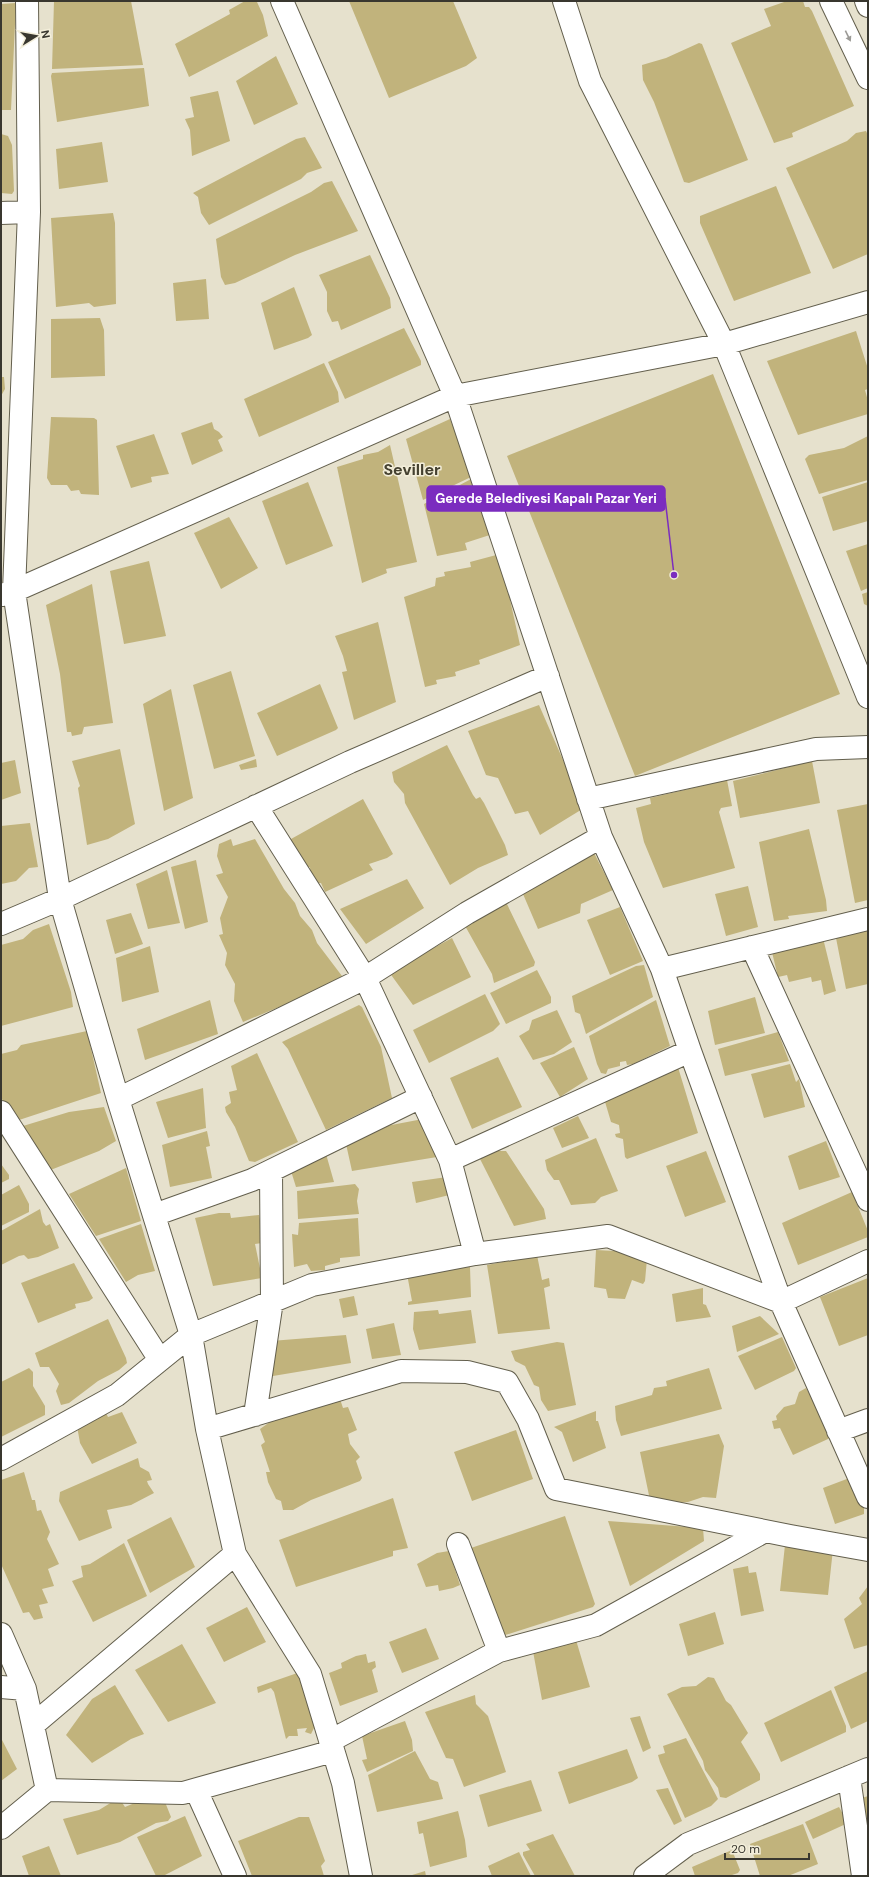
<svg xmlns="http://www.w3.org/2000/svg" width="869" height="1877" viewBox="0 0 869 1877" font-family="'DM Sans',sans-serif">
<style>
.building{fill:#c1b37c}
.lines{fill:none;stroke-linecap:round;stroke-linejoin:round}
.minor-casing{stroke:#635f4d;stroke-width:24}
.minor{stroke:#fff;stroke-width:22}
.oneway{fill:#9c9b97}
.labels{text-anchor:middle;stroke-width:3;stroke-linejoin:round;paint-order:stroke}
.district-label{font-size:16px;font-weight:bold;fill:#44402f;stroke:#f3eeda}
.leader{fill:none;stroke:#7b2cbf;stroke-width:1.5}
.callout-dot{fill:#7b2cbf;stroke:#f3eeda;stroke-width:1.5}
.callout{fill:#7b2cbf;stroke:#7b2cbf;stroke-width:1.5}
.callout-label{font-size:13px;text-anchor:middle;font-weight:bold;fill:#fff}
</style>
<rect width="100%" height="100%" fill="#e6e1cd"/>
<path class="building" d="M54,1H131L143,65L52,69Z
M245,1L257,2L263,15L268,36L189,77L175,44L230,14L229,10Z
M349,1H453L477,58L466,66L389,98Z
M787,1H803L805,7H809L812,11L854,106L792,133L793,137L774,143L731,43L771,26L764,9Z
M16,3L11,110H1V4Z
M699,43L702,44L748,160L689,183L684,182L654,102L643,80L642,65L666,58Z
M276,56L298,104L254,125L236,81Z
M144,68L149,106L57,122L51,76L52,73Z
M218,91L230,141L192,156L190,130L185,119L194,117L190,97Z
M866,131L868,135V254L833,269L786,168L847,141L856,133Z
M1,134L8,136L12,145L14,191L12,194L1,193Z
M305,137L322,168L307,173L301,179L209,225L201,213L198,197L193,193L296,139Z
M102,142L108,182L59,189L56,149Z
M332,181L358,231L295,255L235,283L225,285L221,277L216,239L311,192L324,183Z
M776,186L811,273L734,301L700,223V216Z
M113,213L115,223L116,304L94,307L89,303L56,307L51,218Z
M370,255L390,298L391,308L341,330L338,321L332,322L327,311V292L319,275Z
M206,279L209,319L176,321L173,283Z
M294,287L312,335L308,338L274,350L261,303Z
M100,318L104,330L105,376L51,378V319Z
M404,328L421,361V365L345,399L328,362Z
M856,331L868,369V389L865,390L868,401V414L798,435L767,361Z
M324,363L338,392L339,402L259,437L244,399Z
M713,374L840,694L635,776L507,456Z
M1,377H4L5,389L1,396Z
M51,417L94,418L97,420L99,495L81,494L79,490L71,491L67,485H51L47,478Z
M450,419L471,473V477L423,500L406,439Z
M212,422L214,429L219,432L223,437L218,440L223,451L192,465L181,433Z
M154,434L169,474L151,477L152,482L131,488L116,446Z
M868,436V480L819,494L805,459L809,455L844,448Z
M390,445L417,562L386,569L387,573L362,583L337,467L363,459V455L378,452Z
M473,478L496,533L465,543L467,550L437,556L424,504Z
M308,482L333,546L286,565L262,501Z
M868,482V521L833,531L822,497Z
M229,517L258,568L221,589L194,533Z
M868,544V588L861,591L846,551Z
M500,554L520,645L479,660L480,664L455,672L456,676L436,680L437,684L425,687L404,597L435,586L436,578L445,576L444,572L471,567L470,562Z
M149,561L166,636L124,644L110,571Z
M92,584L113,723L84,727L82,734L72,736L71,732H67L60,674L46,605Z
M868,592V606L864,604L862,594Z
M378,622L396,702L354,720L342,672L347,671L343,656L335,636Z
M231,671L255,756L214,769L193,685Z
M320,684L338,728L336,730L277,756L257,713Z
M171,689L193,798L164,811L143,704Z
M539,705L584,808L540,835L528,811L515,814L498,778L486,775L468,731Z
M447,745L473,795L476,799L480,797L484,803L505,845L508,855L478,868L450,885L405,803L404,794L394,782L392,772Z
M120,749L135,824L108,839L87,845L78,788L80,786L72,761Z
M256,759L257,767L241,770L239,765Z
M15,760L21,793L1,800V763Z
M812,761L820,803L740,818L733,781Z
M727,780L732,806L721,808L719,812L735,868L663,888L644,842L636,808L651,804L650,798Z
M363,799L393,854L387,858L369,864L373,870L325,892L321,883H311L310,867L302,870L282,844Z
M868,804V900L855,903L837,810Z
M30,823L38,867L29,868L16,881L1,884V826Z
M809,829L826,900L827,911L788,916L789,919L774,921L759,842Z
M231,839L233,846L255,839L284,889L295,903L300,916L312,930L317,943L342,976L315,992L243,1022L234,1001L235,984L225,965L227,953L219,935L223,934L220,918L228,897L216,875L223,873L217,856L219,844Z
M593,851L613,890L581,904L580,913L538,929L520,887Z
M196,860L208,922L185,929L171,867Z
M167,870L180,923L148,929L136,884Z
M407,879L424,908L366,944L340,909Z
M748,886L758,927L726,936L715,894Z
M505,900L535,962L534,966L494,983L492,974L464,924Z
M620,907L643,961L610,975L587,920Z
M131,913L143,944L115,954L106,920Z
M49,924L71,992L73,1007L1,1026V945L23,939L33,930Z
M868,929V984L846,989L836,938L843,935Z
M822,934L836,991L824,995L821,980L812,982L811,977L789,982L787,975L778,977L770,944Z
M452,938L471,977L413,1005L389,972Z
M150,946L159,992L122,1002L116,958Z
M644,965L653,997L586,1034L580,1014L575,1012L572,996L636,966Z
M537,970L551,997V1003L506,1024L490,993Z
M485,994L500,1024L493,1031L429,1063L413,1030Z
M755,997L765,1033L715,1045L708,1011Z
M210,1000L218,1034L145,1060L137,1029Z
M656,1000L670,1046L633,1064L627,1065L626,1061L620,1062V1066L608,1069L606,1074L601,1073L597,1064L589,1036Z
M359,1005L362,1007L381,1047L392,1098L326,1130L288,1049L282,1042Z
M557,1010L572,1042L554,1054L533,1060L519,1036L529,1030L532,1020Z
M87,1031L101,1093L13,1122L1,1097V1054L17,1050L21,1045Z
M778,1032L789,1061L725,1076L718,1049Z
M574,1047L588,1079L560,1097L540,1063Z
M257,1053L298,1142L255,1162L249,1161L235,1127L226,1112L225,1107L231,1103L229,1092L237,1090L231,1066Z
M498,1057L522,1107L472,1129L450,1078Z
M677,1064L698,1133L627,1159L625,1157L623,1139L616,1137L615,1134L620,1133L619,1125L611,1122L603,1095Z
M790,1064L796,1082L799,1079L805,1107L764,1118L751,1074Z
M203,1088L206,1128L168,1138L156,1102Z
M104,1107L116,1141L99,1151L48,1171L23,1126L69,1112Z
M578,1116L589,1138L562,1148L553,1128Z
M428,1118L443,1156L352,1171L346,1144L381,1127Z
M207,1131L210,1146L206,1147L212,1178L170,1187L162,1145Z
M596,1138L618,1191L601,1197L595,1203L571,1205L559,1180H554L547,1170L545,1160Z
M826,1141L840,1177L799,1190L788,1156Z
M495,1151H506L544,1209L546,1219L514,1226L480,1159Z
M706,1151L726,1202L685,1217L666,1166Z
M326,1154L334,1182L296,1187L291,1171Z
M1,1164L9,1175V1179L1,1183Z
M126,1168L141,1221L96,1236L69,1194Z
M454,1176L462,1192L416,1203L412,1182Z
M355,1184L359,1189L357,1201L359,1214L298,1219L297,1191Z
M19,1185L29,1204V1212L1,1226V1195Z
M852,1192L868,1231V1237L798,1265L782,1223Z
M40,1209L43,1222L46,1226L50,1224L59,1248L38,1257L28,1259L24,1255L19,1256L1,1265V1231Z
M219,1213H230L231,1218L259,1215L262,1231V1243L255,1244L262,1278L213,1286L195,1218Z
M358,1218L360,1256L340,1258V1262L325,1266V1270L311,1271L307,1264L294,1267L292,1234L298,1235L299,1223Z
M141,1224L155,1271L138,1275L126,1282L99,1239Z
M596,1250L633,1252L647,1259L645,1281L643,1284L632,1280L625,1299L608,1298L606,1289L594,1287Z
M537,1255L542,1280L549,1278L550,1286L544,1288L550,1329L498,1334L487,1265Z
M74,1263L93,1298L89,1301L75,1304L76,1308L38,1323L21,1283Z
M470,1267L471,1297L408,1305V1302L412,1301L407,1274Z
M868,1278V1335L839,1346L820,1297Z
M703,1288V1304L706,1305L711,1317L676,1322L672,1294Z
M354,1296L358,1315L343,1318L339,1299Z
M438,1310L439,1314L471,1310L476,1343L419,1350L413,1329L414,1312Z
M760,1316L779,1334L737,1352L732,1326Z
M108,1319L126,1358L127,1363L119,1370L98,1381L69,1403L61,1405L56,1391L59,1384L49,1367H40L35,1353Z
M394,1323L401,1355L372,1359L366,1329Z
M346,1335L351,1363L273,1376L271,1341Z
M782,1337L796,1368L794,1371L755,1390L738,1356Z
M557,1342L564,1343L576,1405L548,1411L541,1400L539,1387L534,1385L525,1366L515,1361L511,1351Z
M29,1368L33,1372V1386L45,1406V1415L1,1437V1382Z
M709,1368L722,1409L621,1436L616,1420L615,1406L652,1395L654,1388L667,1386L666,1381Z
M806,1388L831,1435L828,1439L793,1455L780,1428L774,1429L772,1421L777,1420L776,1416L784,1407L795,1404L799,1392Z
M338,1393L343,1408L348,1407L357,1430L348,1434L350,1444L360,1457L356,1461L362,1478L360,1481L311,1500L293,1510H283L281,1501L276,1499L268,1482L266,1472H270L261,1445L265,1442L260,1429L277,1417Z
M596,1411V1421H598L606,1448L573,1462L562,1432L554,1427Z
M122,1412L137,1443L92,1464L80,1443L77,1426L106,1413L108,1417Z
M516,1430L533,1479L472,1501L454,1452Z
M719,1434L724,1446L716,1498L703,1497L688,1502L651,1505L640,1452Z
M138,1458L140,1467L149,1472L152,1480L147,1481L148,1484L154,1493L131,1505L107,1510L112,1528L79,1541L59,1501L60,1492Z
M24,1472L32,1500H35L37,1511L41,1510L50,1532L47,1539L59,1564L48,1569L54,1586L42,1589L48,1603L39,1605L43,1618L34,1620L29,1612L23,1613L1,1564V1480Z
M852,1477L864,1506V1514L835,1524L823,1488Z
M393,1498L408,1548L393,1551V1556L296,1587L279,1540Z
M565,1516L595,1604L593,1607L499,1637L468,1549Z
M171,1517L195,1567L150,1593L127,1540Z
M608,1521L703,1528L704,1541L630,1586Z
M124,1543L147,1596L93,1622L72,1581L83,1577L81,1566L90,1564Z
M785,1545L833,1549L828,1595L780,1591Z
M449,1551L460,1585L453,1588L439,1591L438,1585L426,1587L417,1564L437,1553Z
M748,1566L749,1573L756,1572L764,1611L741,1616L733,1569Z
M868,1586V1645L854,1649L844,1619L862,1604L859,1598Z
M247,1607L266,1642L224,1662L206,1628Z
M715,1612L724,1644L688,1656L679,1624Z
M426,1628L439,1659L402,1673L389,1642Z
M576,1640L590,1687L542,1700L532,1646Z
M182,1644L216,1703L168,1722L135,1670Z
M366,1654L368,1663L375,1661L376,1667L372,1670L378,1692L340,1706L329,1673L342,1668L341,1663L356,1656Z
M306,1670L315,1726L311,1734L305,1732L307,1728L297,1729L298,1736H289L286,1739L274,1692L271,1688L258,1693L257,1687Z
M868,1671V1721L851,1729L834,1687Z
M708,1677L714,1678L726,1701L731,1705L748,1733L741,1742L760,1774V1780L726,1798L720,1797L718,1788L705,1770L703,1761L667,1694L682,1687L696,1686Z
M115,1685L144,1734L131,1739L92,1763L66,1735L92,1699Z
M831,1690L846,1726V1732L781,1762L764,1723Z
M475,1695L476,1704L488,1716L506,1772L464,1787L453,1759L446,1758L425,1712Z
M640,1716L651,1748L643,1752L630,1718Z
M405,1721L412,1740L413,1751L367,1772L362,1760L367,1759L362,1736Z
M1,1738L17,1769L1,1781Z
M686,1738L718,1799L711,1806L685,1818L660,1762L658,1755L665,1753L663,1746Z
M627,1749L638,1778L632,1782L569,1804L558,1772Z
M415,1751L430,1779L438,1782L443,1799L377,1812L368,1775Z
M531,1780L542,1811L488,1827L479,1795Z
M668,1788L682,1821L674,1825L656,1790Z
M868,1796V1820H867L862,1798Z
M149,1797H163L171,1817L168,1821L156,1823L120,1842L77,1855L63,1819L99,1810L112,1802L121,1801L125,1807Z
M839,1807L848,1823L813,1839L805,1822Z
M458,1811L465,1840L467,1857L430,1867L423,1833L419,1834L417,1822Z
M185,1816L202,1856L163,1876H156L137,1837Z
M299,1817H309L325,1861L321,1866L324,1876H252L238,1841Z
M803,1824L818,1864L788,1876H760L750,1844Z
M553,1834L575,1876H535L523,1855V1852L530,1850L526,1844Z
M49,1846L61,1876H29L22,1856Z
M732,1850L740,1870L738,1873L729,1876H695L692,1867Z
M519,1852L531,1876H492L488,1866Z
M425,1871L426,1876H409Z"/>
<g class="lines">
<defs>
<path id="minor" d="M27,1L29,212L14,591L60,899L118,1099L191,1335L207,1429L235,1554L33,1725
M282,1L455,396L601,837L662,969L690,1051L781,1302L868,1497
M564,1L590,81L724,344L868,697
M831,1L868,78
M866,1L868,6
M1,213L29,212
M2,595L14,591L455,396L724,344L868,302
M588,799L816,749L868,747
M256,806L365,978L467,913L601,837
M1,924L60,899L350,762L548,676
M752,947L868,1200
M662,969L868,919
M118,1099L365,978L450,1160L475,1254
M1,1112L160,1360
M450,1160L690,1051
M154,1215L252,1180L421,1097
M255,1415L272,1301L271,1171
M207,1429L401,1371L467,1372L507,1382L528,1419L556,1489L790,1536L868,1550
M838,1431L868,1420
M1,1459L117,1395L191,1335L312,1285L475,1254L608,1236L781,1302L868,1261
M458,1544L499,1651
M235,1554L310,1674L343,1783L361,1876
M1,1634L25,1689L47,1790L1,1828
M1,1687L25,1689
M330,1741L499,1651L596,1625L765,1531
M849,1777L863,1876
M47,1790L183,1793L333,1751
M196,1790L235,1876
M645,1876L688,1844L868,1769"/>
</defs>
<use href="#minor" class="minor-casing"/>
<use href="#minor" class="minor"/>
</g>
<defs><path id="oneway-solid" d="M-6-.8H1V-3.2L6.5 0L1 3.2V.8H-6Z"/></defs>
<use class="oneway" href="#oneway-solid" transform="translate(848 36) rotate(64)"/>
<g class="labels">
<g class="district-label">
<text x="412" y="475">Seviller</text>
</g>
</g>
<path class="leader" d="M674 575L665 498"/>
<circle class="callout-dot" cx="674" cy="575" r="4"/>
<rect class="callout" x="427" y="486" width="238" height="25" rx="4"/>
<g class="callout-label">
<text x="546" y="503">Gerede Belediyesi Kapalı Pazar Yeri</text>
</g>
<rect width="869" height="1877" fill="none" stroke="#39372f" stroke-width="4"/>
<g transform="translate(36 36) rotate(79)" stroke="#f3eeda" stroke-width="3" paint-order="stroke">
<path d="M0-3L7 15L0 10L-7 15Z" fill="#39372f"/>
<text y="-6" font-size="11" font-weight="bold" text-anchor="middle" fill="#39372f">N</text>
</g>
<path d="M725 1853v6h84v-6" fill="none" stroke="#39372f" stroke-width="2"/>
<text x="731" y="1853" font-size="12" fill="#39372f" stroke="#f3eeda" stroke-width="3" paint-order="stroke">20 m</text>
</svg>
